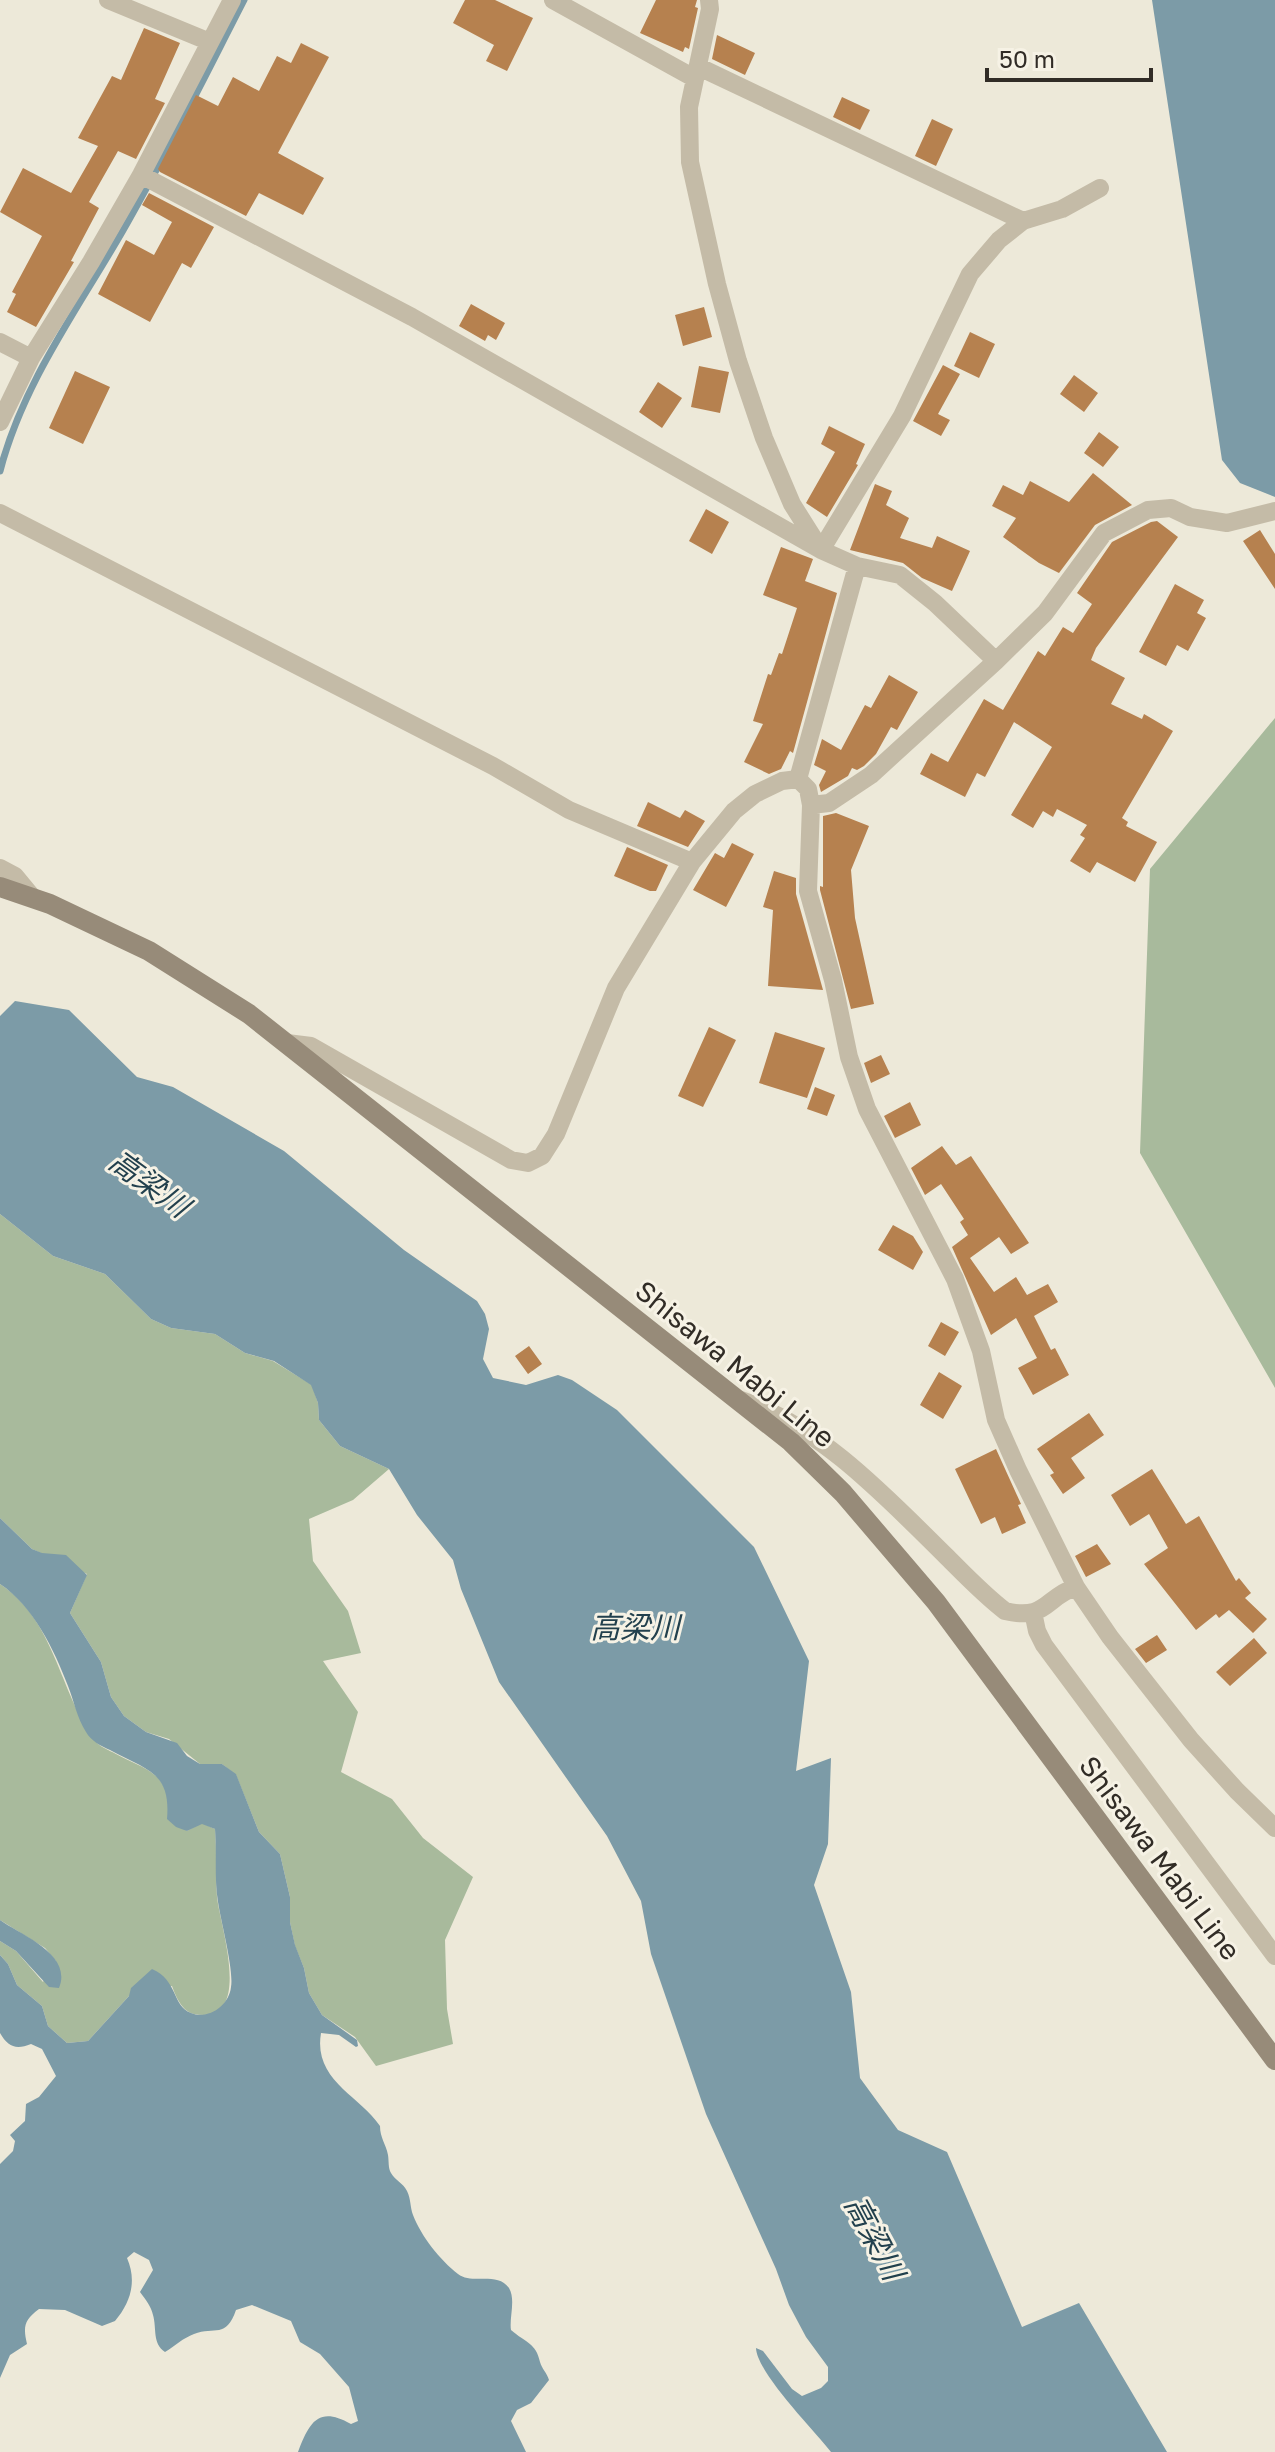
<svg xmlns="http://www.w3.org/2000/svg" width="1275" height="2452" viewBox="0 0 1275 2452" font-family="'Golos Text','Noto Sans JP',sans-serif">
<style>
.green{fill:#a8ba9c}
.water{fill:#7c9ba7}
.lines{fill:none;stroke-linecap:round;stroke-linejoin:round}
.stream{stroke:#7c9ba7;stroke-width:7}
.building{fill:#b6814f}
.minor{stroke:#c4bba7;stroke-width:18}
.secondary{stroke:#978b79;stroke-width:20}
.labels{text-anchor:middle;stroke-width:6;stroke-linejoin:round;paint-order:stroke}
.street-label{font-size:28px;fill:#312c26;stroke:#f6f2e5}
.water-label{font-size:30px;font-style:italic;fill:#22404d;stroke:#f6f2e5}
</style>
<rect width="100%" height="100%" fill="#ede9d9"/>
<path class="green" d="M1275,718V1388L1140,1153L1150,869Z
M0,1214L53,1256L105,1274L151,1319L171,1328L215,1334L245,1353L273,1361L312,1385L318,1403L319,1420L340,1446L389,1469L353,1500L309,1519L313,1561L348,1611L361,1653L323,1661L358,1712L341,1772L392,1799L423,1838L473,1877L445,1940L447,2009L453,2044L376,2066L355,2037L322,2015L309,1993L304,1968L295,1946L290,1922V1897L280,1854L259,1832L236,1775L222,1764H200L169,1739L146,1732L124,1716L111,1697L101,1662L70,1613L87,1574L32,1549L0,1518Z
M0,1584C55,1620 59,1691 95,1741C100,1747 109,1750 116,1754C151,1772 171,1774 168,1818L187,1831L202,1823L215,1829C217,1852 215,1874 217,1897C220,1926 255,2026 194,2014C182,2011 176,1997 172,1986L129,1996L88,2041L67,2043L48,2026L42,2006L17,1985L8,1964L0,1955V1941L16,1951L43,1982L56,1961L45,1948L0,1920Z"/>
<path class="water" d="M1152,0H1275V497L1240,483L1222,460Z
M15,1001L69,1010L137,1077L173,1087L284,1151L404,1250L477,1301L485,1314L489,1329L483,1359L493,1378L526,1385L558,1375L572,1380L617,1410L754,1547L809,1661L796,1771L831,1758L828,1844L814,1885L851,1992L860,2078L898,2130L947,2152L1022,2327L1079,2303L1167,2452H831C815,2431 757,2373 756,2348L763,2351L792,2389L802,2396L821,2388L828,2381V2367L806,2337L789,2305L776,2269L706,2114L651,1954L641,1901L607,1836L499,1682L461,1589L453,1560L417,1515L389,1469L340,1446L319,1420L318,1403L311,1385L274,1361L245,1353L215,1334L171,1328L151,1319L105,1274L53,1256L0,1214V1016Z
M0,1518L32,1549L42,1553L66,1555L87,1575L70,1613L101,1662L111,1697L124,1716L146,1732L177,1743L187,1756L200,1764H222L236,1774L259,1832L280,1854L290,1897V1922L295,1945L304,1968L309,1993L322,2015L357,2040L358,2046L356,2047L339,2035L321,2033C313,2080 359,2095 380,2126C380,2138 386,2144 388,2155C389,2161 388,2168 391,2173C395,2180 403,2183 407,2191C411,2199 410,2207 413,2215C421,2236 440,2260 458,2274C472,2285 497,2271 509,2288C516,2300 509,2318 511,2330C526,2343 536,2343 540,2362C542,2369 547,2373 549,2380L531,2403L517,2410L511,2421L526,2452H298C309,2423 318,2405 351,2424L358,2421L349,2387L320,2354L300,2342L291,2321L252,2305L236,2310C226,2339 215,2326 194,2334C183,2338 175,2346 165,2352C152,2343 157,2329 153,2315C151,2306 146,2300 140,2292L153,2270L149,2260L134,2252L127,2258C137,2281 131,2302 115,2321L102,2326L65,2310L39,2309C24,2320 23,2327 27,2344L10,2355L0,2378V2164L13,2151L15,2141L10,2135L25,2121L26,2104L39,2097L56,2076L42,2049L31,2044C16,2050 8,2047 0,2033V1955L8,1964L17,1985L42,2006L48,2026L67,2043L88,2041L129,1996L131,1988L152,1969C178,1980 172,2006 191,2013C208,2020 229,2006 231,1987C234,1970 221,1922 218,1902C214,1878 217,1853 215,1829L202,1824L187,1831L176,1827L167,1819C171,1772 147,1770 110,1750C101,1746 91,1741 86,1732C77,1718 74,1701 68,1686C54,1649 33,1606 0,1584Z
M0,1920C21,1935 73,1954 59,1988L49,1987L16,1951L0,1941Z"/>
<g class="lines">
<path class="stream" d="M0,471C23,383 77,310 122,232C165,157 204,78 244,0"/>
</g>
<path class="building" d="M465,0H495L533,18L507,71L486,61L494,45L453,23Z
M656,0H697L695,7L698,8L689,49L685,47L683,52L640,33Z
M144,28L180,43L155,99L165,103L136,159L118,151L89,202L99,208L71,261L74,262L36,327L7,312L16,294L12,292L42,236L0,212L23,168L71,193L98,146L78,138L112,76L121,80Z
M717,35L755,53L745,75L712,59Z
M301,43L329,57L278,153L324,178L303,215L259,193L246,216L160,172L158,169L196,95L218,106L233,77L259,91L277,56L291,63Z
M842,97L870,110L860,130L833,117Z
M932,119L953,129L936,166L915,156Z
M149,193L214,227L191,268L182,263L150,322L98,294L126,240L154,255L172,222L142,205Z
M471,304L505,323L496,340L488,335L485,341L459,326Z
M704,307L712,337L683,346L675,315Z
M970,332L995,344L979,378L954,366Z
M943,365L960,374L938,414L950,420L941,436L913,421Z
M699,366L729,372L720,413L691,407Z
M75,371L110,387L83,444L49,428Z
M1074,375L1098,393L1084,412L1060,394Z
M658,382L682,398L662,428L639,412Z
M829,426L865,444L856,464L858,465L827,517L806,503L835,452L821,444Z
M1099,432L1119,447L1103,467L1084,453Z
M1093,473L1132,505L1095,525L1059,573L1039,563L1003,537L1016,518L992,506L1003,485L1023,495L1030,481L1069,502Z
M875,484L892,491L886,505L909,518L900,538L932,548L937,536L970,551L952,591L922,578L903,563L850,550Z
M706,509L729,522L712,554L689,541Z
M1157,521L1178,537L1096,648L1091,660L1125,678L1111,704L1142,719L1144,714L1173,731L1122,818L1128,822L1126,826L1157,842L1135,882L1097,862L1090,873L1070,861L1085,838L1080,835L1087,825L1057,809L1053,817L1043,811L1033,828L1011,815L1052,747L1014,722L985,777L977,773L965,797L920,774L931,753L948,762L984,699L1003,710L1038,651L1045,656L1063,627L1073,633L1092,604L1077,593L1112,542L1151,522Z
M1260,530L1275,554V589L1243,541Z
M781,547L813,559L805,581L837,593L793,753L790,751L781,769L769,774L744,762L763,724L753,721L768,674L771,675L779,653L782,654L797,608L763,595Z
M1175,584L1204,600L1197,613L1206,618L1188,651L1177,645L1166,666L1139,652Z
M889,675L918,692L897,730L891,727L876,754L864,766L857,770L852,768L848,776L821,792L819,785L826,771L814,765L822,739L841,750L865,705L871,708Z
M648,802L680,818L685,810L705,821L688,847L637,826Z
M836,813L869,826L851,870L855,918L874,1004L851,1009L820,890V886L823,887V816Z
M732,843L754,854L726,907L693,890L715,853L724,858Z
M627,847L668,865L656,891H650L614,876Z
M774,871L796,878V894L823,990L768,986L773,910L763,907Z
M709,1027L736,1040L703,1107L678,1096Z
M775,1032L825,1048L807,1098L759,1083Z
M881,1055L890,1074L871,1083L864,1063Z
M815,1087L835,1095L827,1116L807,1109Z
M910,1102L921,1125L895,1138L884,1116Z
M942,1146L956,1165L971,1156L1029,1243L1011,1254L999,1237L970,1258L994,1292L1016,1277L1027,1295L1048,1284L1058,1302L1034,1316L1051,1350L1055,1348L1069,1375L1033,1395L1018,1368L1037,1358L1016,1318L991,1335L952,1247L968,1235L960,1222L964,1219L941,1184L925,1195L911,1168Z
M893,1225L913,1236L923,1252L913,1270L878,1250Z
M941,1322L959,1332L945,1356L928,1346Z
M529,1346L542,1364L528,1374L515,1356Z
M939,1372L962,1386L943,1419L920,1405Z
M1089,1413L1104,1435L1071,1458L1085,1478L1063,1494L1050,1475L1054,1473L1037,1449Z
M996,1449L1021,1504L1018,1505L1026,1523L1002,1534L995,1517L981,1524L955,1469Z
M1152,1469L1186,1524L1199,1516L1236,1581L1239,1578L1251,1593L1245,1598L1267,1619L1253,1633L1229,1610L1219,1618L1216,1614L1196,1630L1144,1564L1168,1548L1149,1514L1130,1526L1111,1495Z
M1097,1544L1111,1564L1086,1577L1075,1556Z
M1157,1635L1167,1650L1146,1663L1135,1649Z
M1254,1638L1267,1653L1230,1686L1216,1672Z"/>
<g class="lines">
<path class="minor" d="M108,0L210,42
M553,0L694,78
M709,0L710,9L689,107L690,162L717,284L738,361L764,438L792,504L821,550L857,566L798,779
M699,67L1023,221
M141,175L412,317L821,550L902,416L970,274L999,240L1023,221L1062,209L1100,188
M0,342L31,358
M0,422L31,358L91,262L141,175L232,0
M0,513L493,766L569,810L692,862
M857,566L900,575L935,603L996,661
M811,805L829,803L871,775L996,661L1045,613L1104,533L1148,510L1171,508L1190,517L1227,523L1275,511
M0,868L15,876L34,899
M287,1043L311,1046L511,1160L528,1163L542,1156L556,1134L616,988L692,862L734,811L755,794L782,781L798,779L808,789L811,805L808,891L833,980L849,1057L867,1109L955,1279L981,1351L996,1420L1018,1470L1076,1587L1110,1637L1191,1740L1237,1791L1275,1828
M741,1400C820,1426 888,1499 946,1556C965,1575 984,1595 1005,1611C1047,1621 1045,1597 1076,1587
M1033,1612L1037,1631L1044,1645L1275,1956"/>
<path class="secondary" d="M0,887L50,904L149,951L249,1014L791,1442L843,1493L936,1602L1275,2060"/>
</g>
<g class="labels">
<g class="street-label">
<text transform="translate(735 1364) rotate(39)" y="10">Shisawa Mabi Line</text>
<text transform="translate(1160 1858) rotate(53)" y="10">Shisawa Mabi Line</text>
</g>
<g class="water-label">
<text transform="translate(149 1184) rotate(36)" y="10">高梁川</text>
<text x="635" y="1638">高梁川</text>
<text transform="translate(874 2238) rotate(62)" y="10">高梁川</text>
</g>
</g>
<path d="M987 68v12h164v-12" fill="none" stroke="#312c26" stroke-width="4"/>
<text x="999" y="68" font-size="24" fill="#312c26" stroke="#f6f2e5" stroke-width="6" paint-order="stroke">50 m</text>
</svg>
